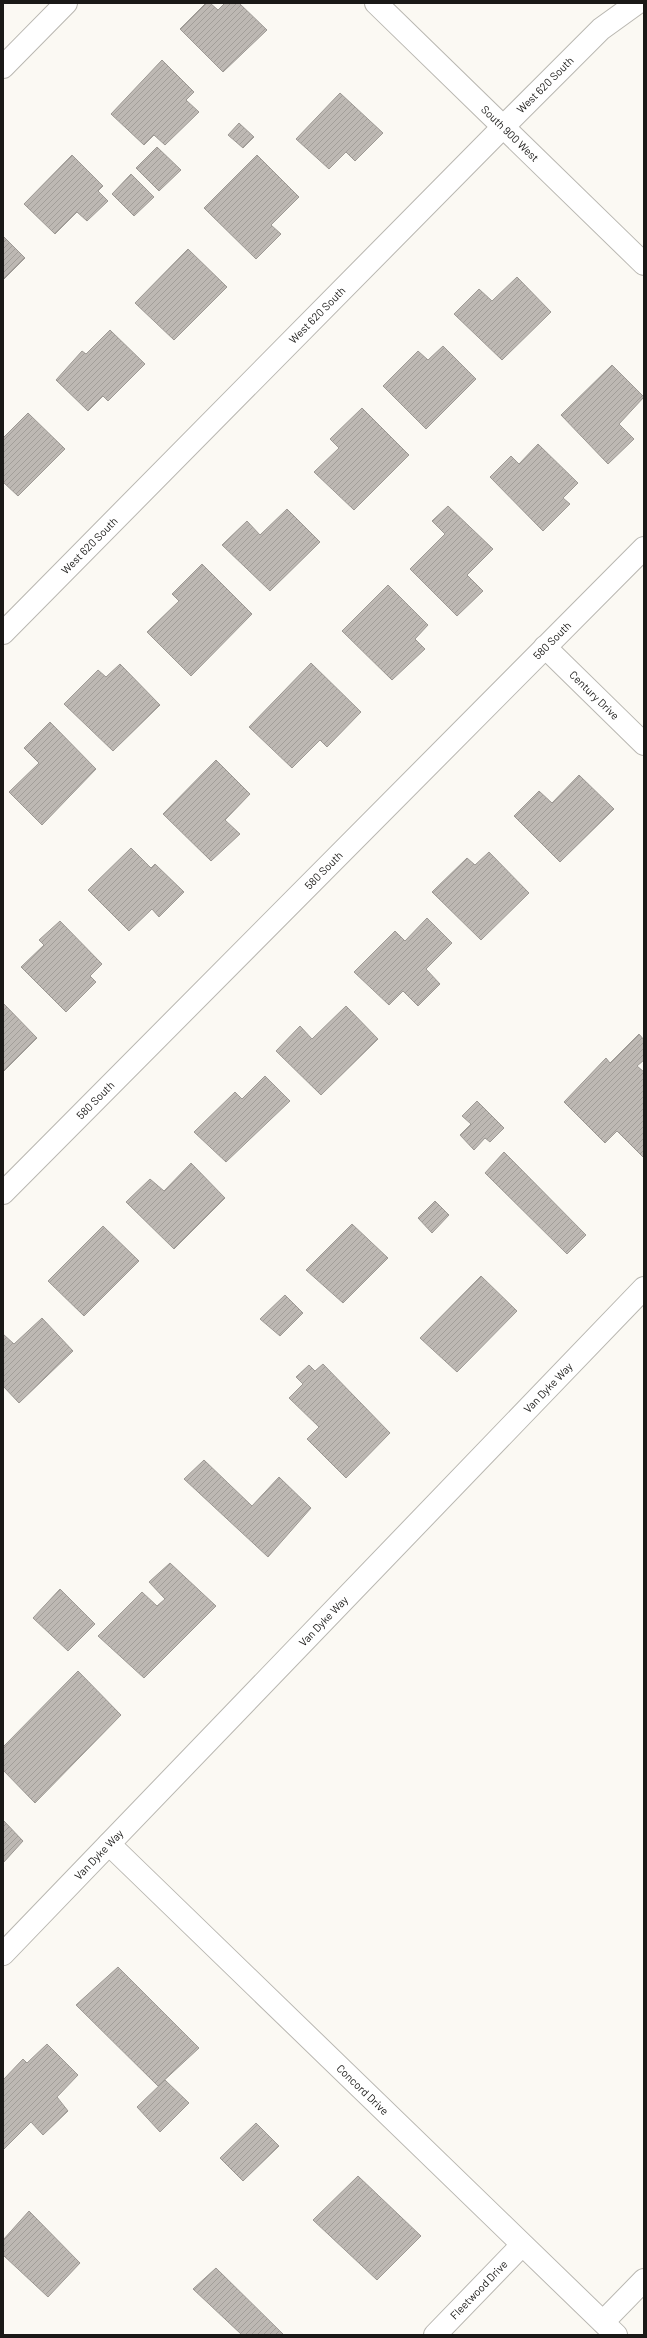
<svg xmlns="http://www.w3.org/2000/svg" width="647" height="2338" viewBox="0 0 647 2338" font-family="Barlow,sans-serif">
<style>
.building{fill:url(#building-hatch);stroke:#9d9994}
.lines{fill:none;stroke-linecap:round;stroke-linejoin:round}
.minor-casing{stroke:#b9b7b1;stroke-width:24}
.minor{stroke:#fff;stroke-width:22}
.labels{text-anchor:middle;stroke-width:3;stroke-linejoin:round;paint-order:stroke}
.street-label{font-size:11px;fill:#1a1917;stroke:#fff}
</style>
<defs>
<pattern id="building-hatch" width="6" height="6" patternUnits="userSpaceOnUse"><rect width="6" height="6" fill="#bdb8b3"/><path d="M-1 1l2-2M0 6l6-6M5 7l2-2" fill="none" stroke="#a29e99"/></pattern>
</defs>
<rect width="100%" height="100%" fill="#fbf9f3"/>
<path class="building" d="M206,3H210L218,10L225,3H239L267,30L223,72L180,29Z
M162,60L194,92L186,100L199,112L165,145L154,135L144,145L111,114Z
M340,93L383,133L355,161L346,152L329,169L296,139Z
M239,123L254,137L243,148L228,135Z
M157,147L181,170L159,191L136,168Z
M72,155L103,186L98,191L108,201L87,221L77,212L55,234L24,204Z
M257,155L299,197L271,225L281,234L256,259L204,208Z
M131,174L154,197L134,216L112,194Z
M3,236L25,258L3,280Z
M188,249L227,287L174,340L135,303Z
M517,277L551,312L502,360L454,314L479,289L492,301Z
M110,330L145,364L108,401L103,396L88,411L56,380L82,351L86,354Z
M443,346L476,379L426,429L383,386L418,351L428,360Z
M612,365L644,397L619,424L634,439L608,464L561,415Z
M362,408L409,455L354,510L314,472L339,448L330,439Z
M28,413L65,449L18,496L3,482V438Z
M538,444L578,483L563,498L570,504L543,531L490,477L511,456L519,464Z
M448,506L493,549L467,575L483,591L457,616L410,569L445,534L432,521Z
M287,509L320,542L270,591L222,545L247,521L260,535Z
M202,564L252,614L191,676L147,632L179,601L172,594Z
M388,585L428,625L415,639L425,649L392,680L342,631Z
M311,663L361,712L327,747L320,740L292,768L249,727Z
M120,664L160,705L113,751L64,704L98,670L106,677Z
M50,722L96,769L42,825L9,792L39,763L24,748Z
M216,760L250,794L225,820L240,834L211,861L163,814Z
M579,775L614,809L560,862L514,816L539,791L552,803Z
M131,848L151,868L155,864L184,892L159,917L152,909L129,931L88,890Z
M489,852L529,893L481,940L432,892L467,858L475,865Z
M427,918L452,943L426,969L440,984L418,1006L403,991L389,1005L354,972L395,931L405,941Z
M60,921L102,964L90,976L96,982L66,1012L21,967L44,945L39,940Z
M3,1003L37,1038L3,1072Z
M346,1006L378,1039L321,1095L276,1051L300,1026L312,1039Z
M639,1034L644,1040V1060L637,1066L644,1072V1158L617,1131L605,1143L564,1102L606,1058L610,1063Z
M265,1076L290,1101L226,1162L194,1132L235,1092L242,1099Z
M477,1101L504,1128L490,1142L485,1138L474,1150L460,1135L471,1124L462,1116Z
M504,1152L586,1235L567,1254L485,1173Z
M191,1163L225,1198L174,1249L126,1202L150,1179L164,1191Z
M435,1201L449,1215L432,1233L418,1218Z
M352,1224L388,1258L343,1303L306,1270Z
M103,1226L139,1261L84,1316L48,1281Z
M481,1276L517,1311L457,1372L420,1338Z
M285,1295L303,1313L280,1336L260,1319Z
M42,1318L73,1351L19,1403L3,1386V1334L14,1344Z
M323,1364L390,1433L346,1478L307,1439L319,1427L289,1398L303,1384L296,1377L309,1365L315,1371Z
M204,1460L252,1506L279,1477L311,1508L268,1557L184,1479Z
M170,1563L216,1606L144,1678L98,1636L142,1592L157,1606L165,1599L149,1582Z
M60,1589L95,1624L68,1651L33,1618Z
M78,1671L121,1715L35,1803L3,1770V1747Z
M3,1820L23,1841L3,1863Z
M118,1967L199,2048L158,2086L76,2005Z
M47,2044L78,2075L57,2097L68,2111L43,2135L31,2122L3,2150V2080L23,2059L27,2063Z
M165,2080L189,2103L160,2132L137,2107Z
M256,2123L279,2146L243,2181L220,2158Z
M358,2176L421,2236L377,2280L313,2220Z
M29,2211L80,2263L48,2297L3,2255V2240Z
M216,2268L284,2335H242L193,2289Z"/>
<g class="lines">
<defs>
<g id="minor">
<path id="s1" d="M376,3L644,264"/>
<path d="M3,67L66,3"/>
<path id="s2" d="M3,633L503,127L601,29L637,3"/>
<path id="s3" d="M545,647L644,744"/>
<path id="s4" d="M3,1193L644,548"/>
<path id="s5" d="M109,1844L616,2335"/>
<path id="s6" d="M3,1954L644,1288"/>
<path d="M603,2322L644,2280"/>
<path id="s7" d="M435,2335L522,2245"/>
</g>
</defs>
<use href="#minor" class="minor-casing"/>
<use href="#minor" class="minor"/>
</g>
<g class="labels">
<g class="street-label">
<text dy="4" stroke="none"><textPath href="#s2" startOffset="771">West 620 South</textPath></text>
<text dy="4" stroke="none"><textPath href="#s1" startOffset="187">South 900 West</textPath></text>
<text dy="4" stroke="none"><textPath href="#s2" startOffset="447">West 620 South</textPath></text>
<text dy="4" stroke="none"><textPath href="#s2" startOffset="123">West 620 South</textPath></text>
<text dy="4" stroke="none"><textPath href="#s4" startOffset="779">580 South</textPath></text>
<text dy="4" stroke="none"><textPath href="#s3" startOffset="69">Century Drive</textPath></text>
<text dy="4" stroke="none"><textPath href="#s4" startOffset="455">580 South</textPath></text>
<text dy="4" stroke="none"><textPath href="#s4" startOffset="131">580 South</textPath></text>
<text dy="4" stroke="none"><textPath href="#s6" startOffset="786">Van Dyke Way</textPath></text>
<text dy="4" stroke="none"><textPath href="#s6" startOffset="462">Van Dyke Way</textPath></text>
<text dy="4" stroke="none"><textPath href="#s6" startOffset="138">Van Dyke Way</textPath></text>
<text dy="4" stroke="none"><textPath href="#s5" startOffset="353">Concord Drive</textPath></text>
<text dy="4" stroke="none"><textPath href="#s7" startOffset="63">Fleetwood Drive</textPath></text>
</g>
</g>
<rect width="647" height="2338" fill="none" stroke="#1a1917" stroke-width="8"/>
</svg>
